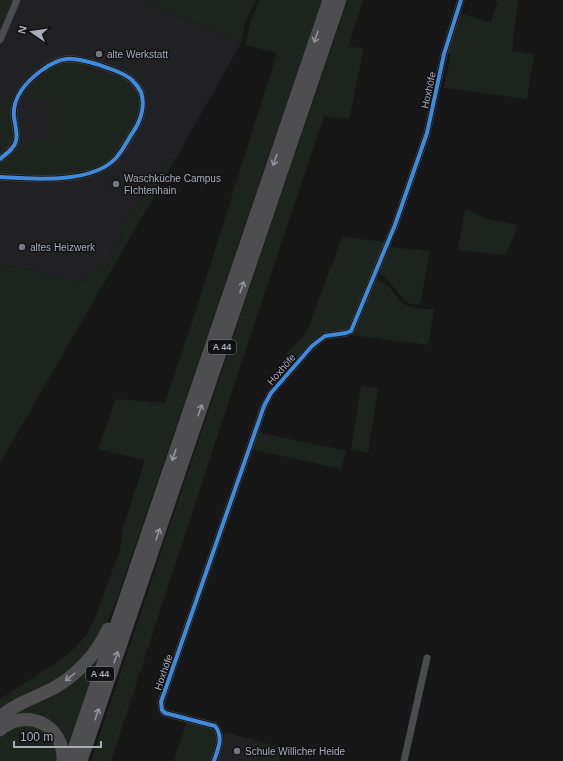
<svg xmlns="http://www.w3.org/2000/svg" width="563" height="761" viewBox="0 0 563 761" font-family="Arial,sans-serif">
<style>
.built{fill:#212123}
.green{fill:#1d241e}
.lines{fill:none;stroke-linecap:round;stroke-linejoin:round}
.street{stroke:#4b4c50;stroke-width:7}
.highway{stroke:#4e4e51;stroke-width:13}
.cycleway-casing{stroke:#111113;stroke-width:6}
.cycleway{stroke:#408adc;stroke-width:4}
.oneway{stroke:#92959e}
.poi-dot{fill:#757880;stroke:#111113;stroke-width:1.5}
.labels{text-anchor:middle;stroke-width:3;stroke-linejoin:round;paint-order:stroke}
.shield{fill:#111113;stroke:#7b7e86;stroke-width:1}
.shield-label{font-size:9px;font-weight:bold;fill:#a8adb8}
.poi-label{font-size:10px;fill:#a8adb8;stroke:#111113;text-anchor:start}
.street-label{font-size:10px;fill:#a8adb8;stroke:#111113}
</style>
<rect width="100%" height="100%" fill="#171717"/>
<path class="built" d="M15,0H142L241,43L175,160L170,157L146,194L119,226L122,239L104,262L80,283L43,274L31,269L17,268L0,264V34Z
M225,732L258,741L252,761H217Z"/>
<path class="green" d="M0,0H15L0,34Z
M142,0H256L245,23L241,43Z
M260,0H322L117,599L104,629L91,650L63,677L0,712V699L54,664L75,648L87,634L94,620L119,553L122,540L123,528L145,460L98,449L116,399L165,403L193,320L277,53L245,45L251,20Z
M348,0H363L348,47L364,48L349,119L324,116L240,367L111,761H91C177,507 260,253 348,0Z
M494,0H518L512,51L534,54L527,99L444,88L451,54L446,53L460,13L491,23L498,2Z
M70,60L88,64L86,68L113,79L116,75C149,91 143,114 125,140C118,151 110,162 97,168C73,179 27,176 0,176V165L11,155L20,143L48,140L45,98L19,100C32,79 46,67 70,60Z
M0,98L9,100L10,119L0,120Z
M12,121C14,139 14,143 0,155V122Z
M170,157L175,160L0,463V264L17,268L31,269L43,274L80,283L104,262L122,239L119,226L146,194Z
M465,209L490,220L518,225L506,255L458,250Z
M342,237L386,242L348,331L322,333L304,351L283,375L276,373L290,349L306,334Z
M390,247L430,251L420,305L411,304L405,301L391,284L381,274L379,270Z
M375,280C393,282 392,297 406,305C414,309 425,309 434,309L428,345L351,335Z
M361,386L378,388L368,453L351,449Z
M257,432L346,451L341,469L251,449Z
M103,646L66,755L50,726L0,722Z
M187,721L215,729L218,741L212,761H174Z
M17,725H36L53,738L59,761H0V735Z
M258,741L282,748L279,761H252Z"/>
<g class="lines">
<path class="street" d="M0,40L17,0
M0,159C6,154 14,149 16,141C18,134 15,125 14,117C12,97 27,81 42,70C49,65 57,60 66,59C80,57 122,71 132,80C135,83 139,88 141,92C146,107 140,123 131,135C127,142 122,151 116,158C92,184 33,179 0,177
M214,761C218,749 224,737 215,726L165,713L162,710L161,702L264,406L271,393L312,346L325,336L346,333L351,331L395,225L427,133L444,54L461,0
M404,761L427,658"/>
<path class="highway" d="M0,717C15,704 34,698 52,689C76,676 97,654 108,629
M0,730C27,706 65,726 63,761
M70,761L329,0
M81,761L340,0"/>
<defs>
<path id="cycleway" d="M0,159C6,154 14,149 16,141C18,134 15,125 14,117C12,97 27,81 42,70C49,65 57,60 66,59C80,57 122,71 132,80C135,83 139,88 141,92C146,107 140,123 131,135C127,142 122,151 116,158C92,184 33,179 0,177
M214,761C218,749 224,737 215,726L165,713L162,710L161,702L264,406L271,393L312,346L325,336L346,333L351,331L395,225L427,133L444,54L461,0"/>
</defs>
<use href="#cycleway" class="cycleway-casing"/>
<use href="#cycleway" class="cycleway"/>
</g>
<defs><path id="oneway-shaft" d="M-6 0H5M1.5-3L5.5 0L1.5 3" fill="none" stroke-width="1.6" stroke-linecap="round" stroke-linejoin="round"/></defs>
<g class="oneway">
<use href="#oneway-shaft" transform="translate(316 37) rotate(109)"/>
<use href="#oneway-shaft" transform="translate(275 160) rotate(109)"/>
<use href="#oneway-shaft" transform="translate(242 287) rotate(-71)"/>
<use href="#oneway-shaft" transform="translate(200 410) rotate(-71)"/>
<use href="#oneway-shaft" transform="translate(174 455) rotate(109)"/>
<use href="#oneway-shaft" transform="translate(158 534) rotate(-71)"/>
<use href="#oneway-shaft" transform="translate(116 657) rotate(-71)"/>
<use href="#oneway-shaft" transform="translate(70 677) rotate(142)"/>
<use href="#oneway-shaft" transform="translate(97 714) rotate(-71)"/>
</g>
<g class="poi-dot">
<circle cx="99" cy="54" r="4"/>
<circle cx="116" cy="184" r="4"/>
<circle cx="22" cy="247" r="4"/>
<circle cx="237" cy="751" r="4"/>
</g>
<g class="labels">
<g class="shield">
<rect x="208" y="340" width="28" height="14" rx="3"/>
<rect x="86" y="667" width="28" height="14" rx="3"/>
</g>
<g class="shield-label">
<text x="222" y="350">A 44</text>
<text x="100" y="677">A 44</text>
</g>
<g class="poi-label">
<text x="107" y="58">alte Werkstatt</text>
<text x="124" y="182">Waschküche Campus<tspan x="124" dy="12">FIchtenhain</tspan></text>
<text x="30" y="251">altes Heizwerk</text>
<text x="245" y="755">Schule Willicher Heide</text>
</g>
<g class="street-label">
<text transform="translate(428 90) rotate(-78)" y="4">Hoxhöfe</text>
<text transform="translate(281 369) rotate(-49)" y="4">Hoxhöfe</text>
<text transform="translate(163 672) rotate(-71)" y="4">Hoxhöfe</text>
</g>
</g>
<g transform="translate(32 32) rotate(283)" stroke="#111113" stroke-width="3" paint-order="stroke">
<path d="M0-3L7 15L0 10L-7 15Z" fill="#a8adb8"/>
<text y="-6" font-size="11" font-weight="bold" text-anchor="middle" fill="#a8adb8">N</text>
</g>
<path d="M14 741v6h87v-6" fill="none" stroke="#a8adb8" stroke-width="2"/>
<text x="20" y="741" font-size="12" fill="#a8adb8" stroke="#111113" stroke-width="3" paint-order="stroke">100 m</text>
</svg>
